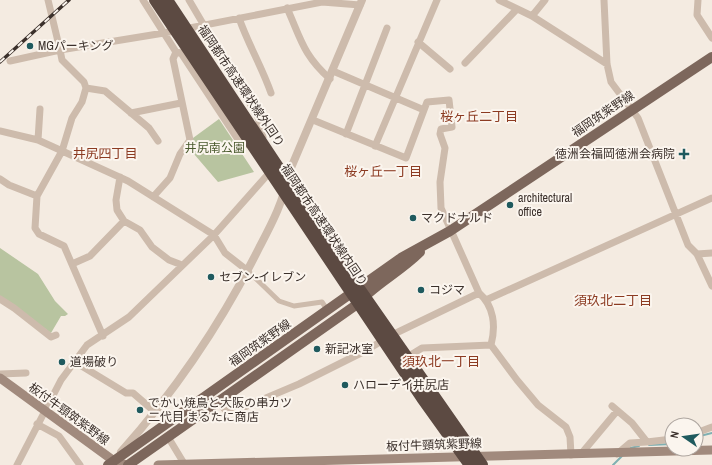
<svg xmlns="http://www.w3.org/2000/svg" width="712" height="465" viewBox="0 0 712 465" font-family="'Archivo Narrow','Noto Sans JP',sans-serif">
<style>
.green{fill:#b8c4a0}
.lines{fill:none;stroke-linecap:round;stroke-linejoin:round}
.stream{stroke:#7fb0b2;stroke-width:2}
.pedestrian{stroke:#cdbbac;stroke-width:5}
.minor{stroke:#cdbbac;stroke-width:7}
.tertiary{stroke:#cdbbac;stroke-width:8}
.secondary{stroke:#a18a7d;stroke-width:9}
.primary{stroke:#7d675c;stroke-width:10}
.motorway{stroke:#5c4a42;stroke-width:12}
.rail-casing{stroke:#3b302b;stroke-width:3.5}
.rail{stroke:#fbf5ee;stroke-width:2;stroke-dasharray:6;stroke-linecap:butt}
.poi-dot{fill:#1f5a5e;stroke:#fbf5ee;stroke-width:1.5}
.labels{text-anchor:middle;stroke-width:4;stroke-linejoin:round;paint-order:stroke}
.poi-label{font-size:12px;fill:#3b302b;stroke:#fbf5ee;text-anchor:start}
.street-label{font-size:12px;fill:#3b302b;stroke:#fbf5ee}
.park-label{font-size:12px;fill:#4a5a2e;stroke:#fbf5ee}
.neighbourhood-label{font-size:13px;fill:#8c3b22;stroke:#fbf5ee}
</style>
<rect width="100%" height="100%" fill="#f4ebe1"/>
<path class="green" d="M219,119L254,172L218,182L188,147L193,138Z
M0,248L38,274L55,301L68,314L65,316H61L51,333L0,296Z"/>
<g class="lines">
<path class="stream" d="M696,437L712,433
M649,445L672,444
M630,448L639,446
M613,465L622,456"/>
<path class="pedestrian" d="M248,271L279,301L294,306L322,302L328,311"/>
<path class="minor" d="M48,0L60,50L164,33L322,2L360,5
M143,0L176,52L173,59L190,140L180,154L170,178L153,197
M189,0L258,117L263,137
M499,0L532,16L607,64
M604,0L607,64L611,82L638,118L688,245L697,254L712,286
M698,0L697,15L712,38
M287,8C301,39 303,55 330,79
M532,16L545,0
M239,18C248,44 262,67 271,93
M418,42L450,69
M176,52L181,53L241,144L252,145
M10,61L60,50L62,60L84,82L86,88L82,102L72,118L62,151L37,196L35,228L39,234L64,246L103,336
M465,63L517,9
M86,88L105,91L149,128L158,141
M424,110L427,102L449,100L452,127L441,129L440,134L445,148L440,182L441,208L479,293C494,306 496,326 491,345L517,380L538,405L566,427L570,437L571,455
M131,113L181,103
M313,120L406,158L424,110L333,71
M0,131L38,140L128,181L214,235L225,253L248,271
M346,134L387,28
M38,140L40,109
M375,146L437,0
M120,177L116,200L117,210L124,221L140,230L152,247L169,260L182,265
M0,179L9,185L37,196
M697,254L712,253
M72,264L90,256L124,221
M0,299L14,308L51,337L56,335
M486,300L712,198
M409,356L422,348L491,345
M75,362L126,393H133L155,412
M0,374L26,373
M218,402L227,412L235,411L299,384L363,352L394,334L479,293
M612,406L632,423L647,442L630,443L617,454
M37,424L59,436L80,465
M696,433L712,427
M168,437L185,465
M647,442L672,439
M581,454L617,411
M17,465L61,380L87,345L129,317L214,235L270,172"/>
<path class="tertiary" d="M121,452C176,390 222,322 259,248C271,225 284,201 288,175L362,0"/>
<path class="secondary" d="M0,378L114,461L127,465
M158,465L712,450"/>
<path class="primary" d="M108,465L401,258L450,231L712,57
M128,465L356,305C375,284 400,272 420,252"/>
<path class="motorway" d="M155,0L422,398L470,465
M167,0L353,280L482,465"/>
<defs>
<path id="rail" d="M0,62L69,0"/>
</defs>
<use href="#rail" class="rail-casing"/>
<use href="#rail" class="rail"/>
</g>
<g class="poi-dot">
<circle cx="30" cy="46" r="4"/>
<path d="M682 148h4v4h4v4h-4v4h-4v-4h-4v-4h4z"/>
<circle cx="510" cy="205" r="4"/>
<circle cx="413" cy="218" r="4"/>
<circle cx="211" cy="277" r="4"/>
<circle cx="421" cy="290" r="4"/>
<circle cx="317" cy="349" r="4"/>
<circle cx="62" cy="362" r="4"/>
<circle cx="345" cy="385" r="4"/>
<circle cx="140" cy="410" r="4"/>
</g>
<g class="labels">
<g class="poi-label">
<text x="38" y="50">MGパーキング</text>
<text x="675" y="158" text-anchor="end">徳洲会福岡徳洲会病院</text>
<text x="518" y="202">architectural<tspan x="518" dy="14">office</tspan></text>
<text x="421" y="222">マクドナルド</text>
<text x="219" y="281">セブン-イレブン</text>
<text x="429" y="294">コジマ</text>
<text x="325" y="353">新記冰室</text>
<text x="70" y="366">道場破り</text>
<text x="353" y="389">ハローデイ井尻店</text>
<text x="148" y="407">でかい焼鳥と大阪の串カツ<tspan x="148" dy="14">二代目 まるたに商店</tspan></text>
</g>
<g class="street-label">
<text transform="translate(241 86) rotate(56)" y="4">福岡都市高速環状線外回り</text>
<text transform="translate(603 114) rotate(-34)" y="4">福岡筑紫野線</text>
<text transform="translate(324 225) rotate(56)" y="4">福岡都市高速環状線内回り</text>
<text transform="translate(260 343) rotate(-35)" y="4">福岡筑紫野線</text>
<text transform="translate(69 414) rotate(36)" y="4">板付牛頸筑紫野線</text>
<text transform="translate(434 445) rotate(-2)" y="4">板付牛頸筑紫野線</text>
</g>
<g class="park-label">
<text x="215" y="152">井尻南公園</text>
</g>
<g class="neighbourhood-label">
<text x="479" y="121">桜ヶ丘二丁目</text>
<text x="105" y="158">井尻四丁目</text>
<text x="383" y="176">桜ヶ丘一丁目</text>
<text x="613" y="305">須玖北二丁目</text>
<text x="441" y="366">須玖北一丁目</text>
</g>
</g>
<g transform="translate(684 437) rotate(283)"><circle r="19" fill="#fbf5ee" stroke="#aea6a0"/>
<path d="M0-3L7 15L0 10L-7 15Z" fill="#1f5a5e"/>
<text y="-6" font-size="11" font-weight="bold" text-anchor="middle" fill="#3b302b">N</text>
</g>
</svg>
